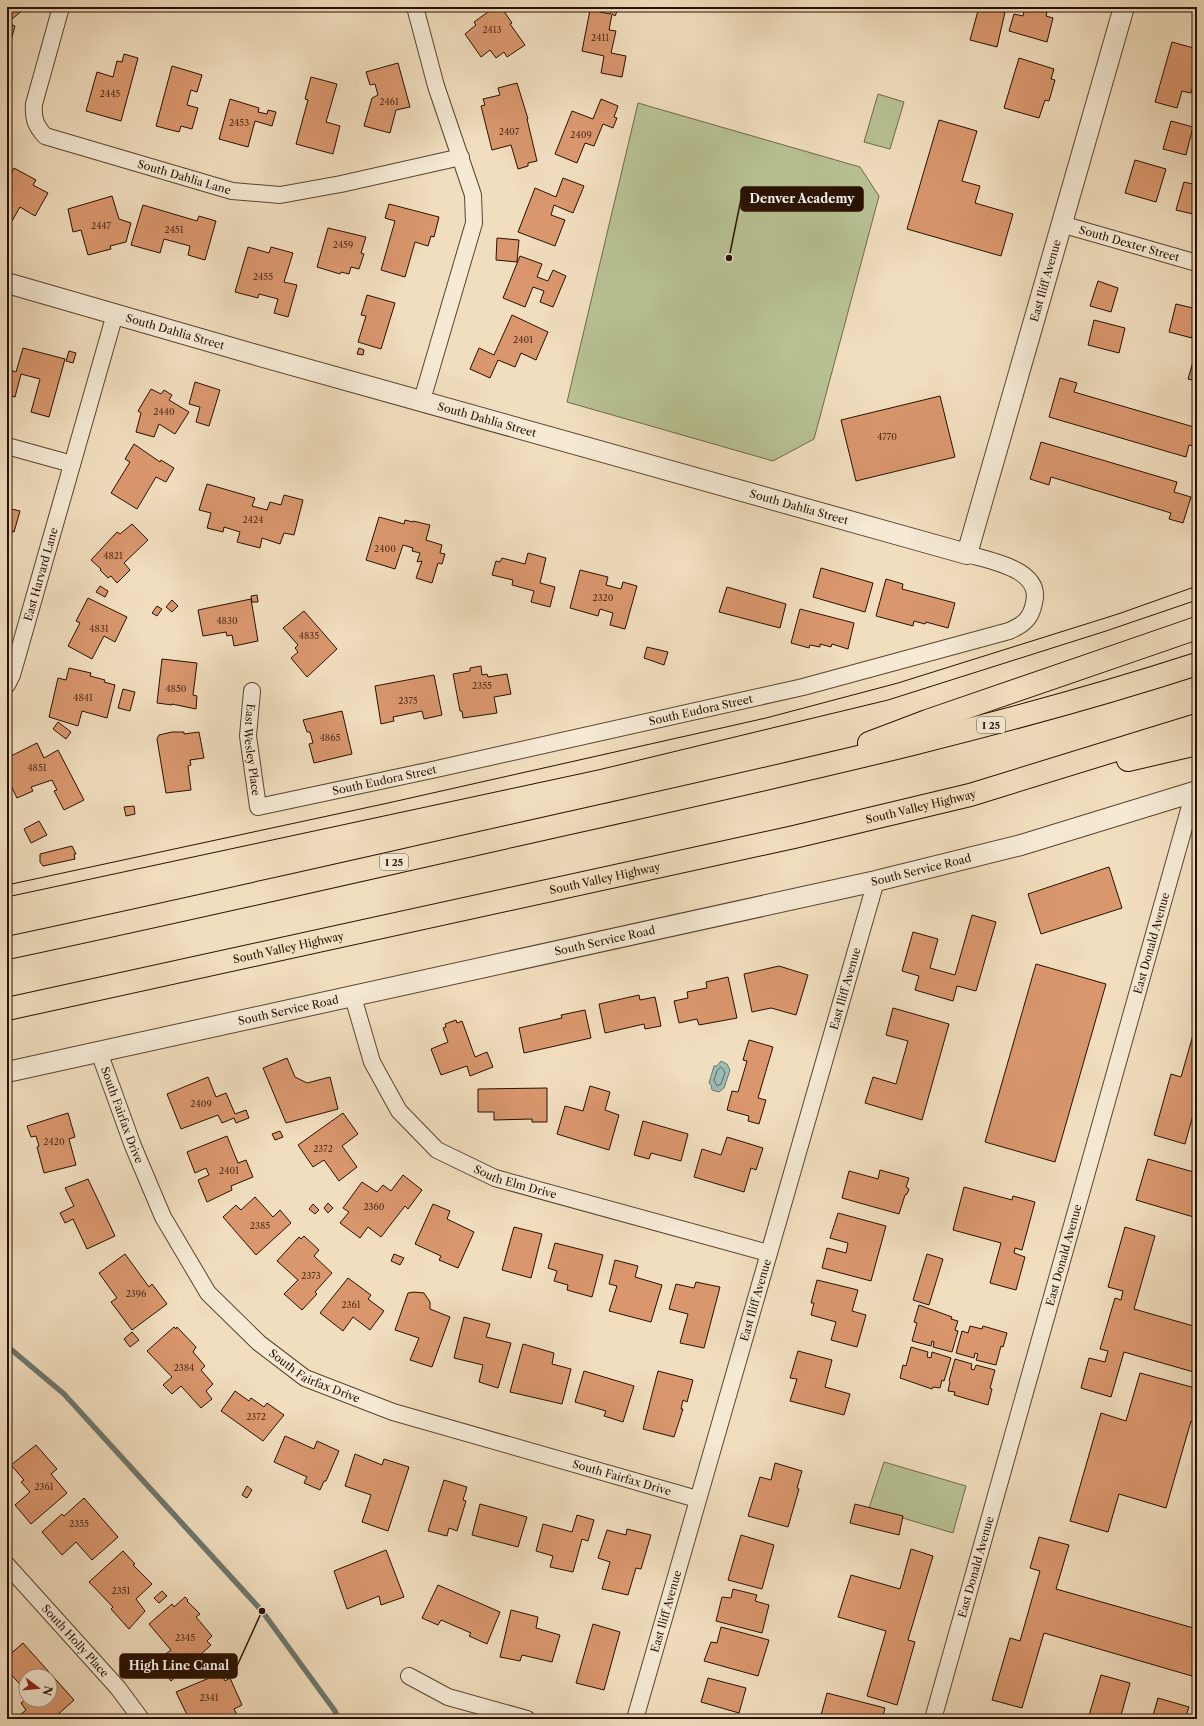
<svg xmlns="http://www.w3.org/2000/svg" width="1204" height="1726" viewBox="0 0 1204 1726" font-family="'Libre Caslon Text',serif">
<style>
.green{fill:#b8c293;stroke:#70694a}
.water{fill:#9bbcb4;stroke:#6d776c}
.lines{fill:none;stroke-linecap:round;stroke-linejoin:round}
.shore{stroke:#62665a;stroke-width:1}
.stream{stroke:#6d776c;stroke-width:5.5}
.building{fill:#da976e;stroke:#281001}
.minor-casing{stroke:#5a4430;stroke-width:18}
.tertiary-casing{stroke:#5a4430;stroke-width:22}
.motorway-casing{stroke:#281001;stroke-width:24}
.minor{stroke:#f6ead5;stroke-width:16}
.tertiary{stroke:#f6ead5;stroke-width:20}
.motorway{stroke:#f1debe;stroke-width:22}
.tram{stroke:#281001;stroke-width:1}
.labels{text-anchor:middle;stroke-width:3;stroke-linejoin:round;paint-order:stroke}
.number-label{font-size:9px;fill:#54321c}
.shield{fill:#f6ead5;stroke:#665141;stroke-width:1}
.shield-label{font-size:10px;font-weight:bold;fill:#281001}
.street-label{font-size:11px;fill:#281001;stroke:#f6ead5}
.leader{fill:none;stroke:#281001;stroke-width:1.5}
.callout-dot{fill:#281001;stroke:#f6ead5;stroke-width:1.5}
.callout{fill:#281001;stroke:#281001;stroke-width:1.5}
.callout-label{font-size:12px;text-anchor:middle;font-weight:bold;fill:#fff}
</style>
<rect width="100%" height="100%" fill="#f1debe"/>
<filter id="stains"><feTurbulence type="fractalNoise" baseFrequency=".005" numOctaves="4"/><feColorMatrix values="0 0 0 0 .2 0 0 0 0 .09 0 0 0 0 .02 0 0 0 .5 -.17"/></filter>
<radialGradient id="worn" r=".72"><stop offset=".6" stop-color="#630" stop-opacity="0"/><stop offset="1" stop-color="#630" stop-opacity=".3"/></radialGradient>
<path class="green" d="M878,94L904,102L890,149L864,142Z
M638,103L860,167L879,196L814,439L773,461L567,402Z
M884,1462L966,1486L953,1533L869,1508Z"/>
<path class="water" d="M721,1061L727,1064L730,1070L724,1088L719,1092L712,1090L711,1085L709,1083L714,1066H717Z"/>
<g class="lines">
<path class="shore" d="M721,1067L725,1072L721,1084L717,1086L714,1080L717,1071Z"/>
<path class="stream" d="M7,1346L64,1394L262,1611L335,1711L338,1719"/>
</g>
<path class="building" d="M7,7H21L23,10L7,23Z
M495,7H501L512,23L510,24L525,45L507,57L504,52L496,58L490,50L481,57L465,34L476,25L474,22Z
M613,7H619L615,16L612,14L609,30L616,31L611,53L626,56L622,77L601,73L604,56L582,51L590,10L610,14Z
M979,7L1005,12L997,47L970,40Z
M1025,7H1048L1046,16L1053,18L1047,42L1009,31L1014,14L1023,16Z
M7,23L15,26L10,44H7Z
M1172,42L1197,49V71L1191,93L1182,91L1177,108L1155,102Z
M124,54L138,58L121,121L86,111L97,72L113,77L117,61L122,62Z
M1019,58L1054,69L1051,79L1055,80L1049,101L1045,100L1039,118L1004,108Z
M398,63L410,107L396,110L390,133L364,126L372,98L378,95L375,84L370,85L366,72Z
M172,66L202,75L197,92L191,90L187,105L198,108L192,129L181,126L179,132L156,126Z
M311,77L337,84L326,122L340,126L333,154L296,144L308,100L305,99Z
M517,83L528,119H527L537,161L528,163V166L518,169L511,145L492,150L481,106L485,105L483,99L500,95L498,88Z
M230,99L259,108L258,112L267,114L268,110L276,112L272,126L255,121L248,147L219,139Z
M601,99L618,106L614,117L617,118L613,128L603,124L594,146L585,143L577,163L555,154L572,111L593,119Z
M939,120L977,131L962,181L980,186L975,203L1013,214L1001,256L907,229Z
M1171,121L1193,127L1186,155L1163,149Z
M1135,160L1166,169L1156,202L1125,193Z
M14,168L36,180L33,185L48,193L35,216L20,207L12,221L7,218V181Z
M563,178L584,186L573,213L554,205L551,215L565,220L555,246L518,232L535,188L556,197Z
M1184,182L1197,185V215L1176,210Z
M112,196L119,219L131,223L126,242L110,246L111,249L88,255L81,230L73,232L68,209Z
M389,204L439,217L434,237L431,236L428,246L415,242L405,277L381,270L395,221L385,218Z
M143,205L197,221L199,216L216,221L205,260L188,255L190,246L164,239L160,253L131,245Z
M328,228L366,237L361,253L364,254L359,269L351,267L349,274L341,272L340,274L317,267Z
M497,238L519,240L517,262L496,260Z
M248,247L269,253L271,247L293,253L284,282L297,285L288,317L274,313L278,299L259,294L258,298L235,292Z
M520,256L542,264L537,277L548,281L553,270L566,276L553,307L540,302L544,291L533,287L525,307L503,298Z
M1098,281L1118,288L1111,312L1090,306Z
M367,295L395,303L381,349L358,342L366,316L361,315Z
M1176,304L1197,309L1192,338L1169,332Z
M512,315L548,332L536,360L521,353L515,367L498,360L490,378L470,369L479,348L494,355Z
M1094,320L1125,328L1119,353L1088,345Z
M23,348L65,359L49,417L31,412L40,379L21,374L15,397L7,395V369L16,372Z
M359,348L364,350L363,355L357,354Z
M1197,348V381L1188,379Z
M69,351L76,353L73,363L66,361Z
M1060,378L1077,383L1074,392L1194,427L1197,420V447L1189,445L1186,457L1049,417Z
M195,382L220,390L209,426L196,422L200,407L189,404Z
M151,389L161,394L164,390L172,395L169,400L189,412L175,434L159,424L154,437L136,432L141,413L138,411Z
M940,396L955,457L856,481L841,420Z
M1041,442L1177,482L1174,492L1191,497L1183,523L1169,519L1171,513L1051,477L1049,485L1030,479Z
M134,444L160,462L161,460L174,468L166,482L156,477L137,509L111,493L130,462L125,459Z
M207,484L255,498L252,506L267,510L270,502L281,505L284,495L303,500L294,535L284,533L280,544L262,538L260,548L237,542L240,532L224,527L223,532L207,528L211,513L199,510Z
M7,508L20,511L14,532L7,530Z
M379,517L404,524L405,520L413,522V521L430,525L426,540L442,545L440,553L445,554L442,564L438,563L432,583L416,578L422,561L417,562L420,553L412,551L413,548L403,545L395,569L366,560Z
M132,524L148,540L124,563L130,570L117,583L111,576L108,578L100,570L101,569L91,560L117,532L120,534Z
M528,553L546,558L540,583L555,587L550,607L531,602L534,591L512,585L513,580L492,575L496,561L500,562L502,558L525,564Z
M821,568L873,583L865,612L813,597Z
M580,570L608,577L606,585L621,589L623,582L637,586L625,629L610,625L613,613L600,609L598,616L570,608Z
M886,579L903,584L902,589L955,603L948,628L926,622L925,624L914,621L913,626L876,616Z
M100,586L108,591L105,597L96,592Z
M727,587L786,604L780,628L719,612Z
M257,595L258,602H252L251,596Z
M88,598L127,617L115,642L104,636L92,659L68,646L80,623L76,621Z
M251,599L258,641L234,646L232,635L227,636L226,632L203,636L198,610Z
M172,600L178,606L172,612L166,607Z
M157,606L162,609L157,616L152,613Z
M800,609L854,623L848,649L832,644L831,647L820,644V647L810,645L809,648L791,643Z
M304,611L337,649L307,677L291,658L298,652L295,648L298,645L283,628Z
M647,647L668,652L664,665L644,658Z
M162,659L197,663L193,695L197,696L196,709L172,704V705L157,703Z
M481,666L482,675L487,674L488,677L507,674L511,694L494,697L497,713L463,718L462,711H460L453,674L470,671V668Z
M69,668L91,673L90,676L105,680L104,682L115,685L107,718L82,711L78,726L49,717L58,678L66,680Z
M434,675L442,715L424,719L422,711L393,717L394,721L381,724L375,686Z
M123,689L135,692L130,711L118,708Z
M342,711L352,754L314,763L309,744L313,743L310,732H307L303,720Z
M58,722L71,732L66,739L53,729Z
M172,732H184V734L199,732L204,758L190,760L191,765L188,766L191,790L166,793L157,739L159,735Z
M37,743L44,758L58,750L84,800L64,810L54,791L57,790L52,780L31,787L33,791L17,798L7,778V758Z
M134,806L135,814L126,816L124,807Z
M39,821L47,835L31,843L24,829Z
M72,846L76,854H74L75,859L43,866L40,862V854Z
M1109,867L1122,908L1041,934L1028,894Z
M972,915L996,922L976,991L957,986L953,1001L915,990L919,976L902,971L913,932L938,939L930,968L955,975Z
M1036,964L1106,984L1055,1162L985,1142Z
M779,966L808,975L796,1015L771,1008L752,1012L744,974Z
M728,977L737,1018L699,1025L697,1019L679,1023L674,1001L688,998L687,992L707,988L706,982Z
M639,995L640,1000L655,997L661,1026L645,1029L644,1024L605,1033L599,1004Z
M893,1008L949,1024L922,1120L865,1103L873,1077L896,1084L908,1041L886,1035Z
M585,1010L591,1038L524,1053L519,1028L562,1018L561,1015Z
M456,1020L457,1023L462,1021L475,1057L487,1052L493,1067L470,1076L467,1066L441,1075L431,1049L448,1042L443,1028L446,1027L445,1024Z
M1197,1021V1101L1185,1144L1154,1135L1171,1074L1181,1077Z
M749,1040L773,1047L758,1098L766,1100L759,1124L748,1121L749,1116L727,1110L732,1091L738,1092L747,1061L743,1060Z
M287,1058L295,1077L307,1083L330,1077L338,1109L286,1123L263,1068Z
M208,1077L216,1097L226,1093L235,1114L246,1110L249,1118L236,1123L234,1118L222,1123L218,1115L181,1129L167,1094Z
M590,1086L610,1092L605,1110L619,1115L609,1150L557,1134L565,1106L583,1111Z
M547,1088V1122H532V1119L494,1120V1112H478V1089Z
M68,1113L75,1137L69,1139L76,1165L44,1173L37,1147L39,1146L36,1136L31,1137L27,1126Z
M343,1113L358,1134L342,1146L357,1167L339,1181L324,1160L313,1167L298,1145Z
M643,1121L688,1134L681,1161L651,1153L649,1159L634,1155Z
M280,1131L283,1137L275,1140L272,1134Z
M227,1136L238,1163L246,1160L253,1177L231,1186L232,1190L207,1202L198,1180L209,1175L206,1168L195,1173L187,1152Z
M727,1137L763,1148L756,1170L751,1168L744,1192L694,1177L702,1149L721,1155Z
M1148,1159L1197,1173V1218L1136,1200Z
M880,1170L909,1178L906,1187L909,1189L907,1194L905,1195L899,1214L842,1198L849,1171L878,1179Z
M403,1175L422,1190L408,1209L405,1206L381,1237L368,1227L360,1238L340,1223L349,1212L343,1208L362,1182L377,1192L383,1185L391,1191Z
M88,1179L115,1236L87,1249L73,1219L65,1223L60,1213L74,1206L65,1188Z
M964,1187L1012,1200L1013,1196L1035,1202L1022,1250L1015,1248L1014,1253L1025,1257L1016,1290L990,1283L1001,1243L953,1230Z
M255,1197L273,1217L280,1210L291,1223L256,1255L223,1217L236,1205L241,1210Z
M328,1203L333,1208L328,1213L324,1208Z
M313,1204L319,1210L315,1214L309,1209Z
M433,1204L450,1211L447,1219L474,1232L458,1268L439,1260L441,1256L415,1244Z
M838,1213L886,1226L871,1281L822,1268L827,1248L846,1253L848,1243L830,1238Z
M514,1227L542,1234L531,1278L502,1270Z
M1125,1227L1155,1236L1134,1309L1197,1327V1373L1124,1352L1111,1397L1081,1388L1089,1358L1105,1362L1108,1351L1100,1349L1115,1298L1121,1300L1123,1291L1108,1287Z
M304,1236L319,1250L314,1256L332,1273L315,1292L317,1294L302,1310L284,1294L298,1280L277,1261L299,1237L301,1239Z
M555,1243L603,1255L592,1297L567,1290L568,1285L554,1281L557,1271L548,1268Z
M125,1254L149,1287L152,1284L167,1304L132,1330L111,1302L117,1298L99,1273Z
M394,1254L404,1258L400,1265L391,1261Z
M927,1254L943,1259L929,1305L913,1300Z
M615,1260L638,1266L635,1277L662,1285L651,1322L609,1311L617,1286L609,1284Z
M348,1278L371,1295L368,1299L384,1311L370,1330L353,1317L343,1331L320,1313Z
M817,1280L858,1290L852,1311L866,1315L857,1347L831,1340L836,1322L811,1315L814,1303H811Z
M696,1282L720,1287L704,1348L680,1343L688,1314L669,1309L676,1284L694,1288Z
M414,1292L424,1293L430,1302V1309L450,1317L432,1367L410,1360L419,1338L395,1330L408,1293Z
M919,1305L952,1317L951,1319L958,1321L955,1330L958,1331L952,1352L933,1347L934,1342L932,1341L931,1346L912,1341L917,1323L914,1322Z
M464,1317L490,1324L486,1337L511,1343L498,1388L479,1382L483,1365L454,1358Z
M970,1326L982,1329L983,1326L1007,1333L1003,1347L1001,1346L996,1365L976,1360L978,1354L975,1353L974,1358L956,1353L962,1331L968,1333Z
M174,1327L176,1329L177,1327L196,1347L193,1352L205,1366L201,1370L213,1384L206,1391L212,1399L201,1408L181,1386L172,1394L163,1385L172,1377L147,1351Z
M132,1332L139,1340L130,1347L124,1339Z
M523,1344L554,1353L552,1364L571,1369L562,1404L510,1392Z
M911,1347L928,1352L927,1357L931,1358L932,1352L951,1358L944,1381L942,1380L940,1388L933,1387L932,1389L900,1378L903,1365L906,1366Z
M798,1351L832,1360L825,1387L850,1394L844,1415L790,1401L797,1379L790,1378Z
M955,1359L972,1364L971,1369L974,1370L976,1365L995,1370L990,1388L992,1389L988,1405L954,1395L955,1392L948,1391L950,1382L949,1381Z
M584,1371L634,1386L623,1422L604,1416L606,1411L575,1402Z
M658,1371L693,1380L687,1402L683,1400L681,1409H683L674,1437L643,1429Z
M1140,1373L1195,1388L1193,1392L1197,1393V1421H1191L1166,1508L1119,1494L1108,1532L1070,1521L1101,1413L1126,1421Z
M235,1391L249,1401L251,1398L264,1407L267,1403L284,1415L263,1441L221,1411Z
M285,1436L314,1449L317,1441L339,1451L326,1481H324L320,1490L304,1483L307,1477L274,1462Z
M36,1445L57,1469L51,1474L67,1493L31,1524L15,1505L30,1492L21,1482L24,1480L11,1465Z
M355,1454L382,1465L384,1459L409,1467L388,1531L362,1522L371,1495L345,1486Z
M775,1463L802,1471L797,1488L799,1489L788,1527L748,1516L760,1477L771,1480Z
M444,1480L467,1487L463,1500L466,1501L457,1531L449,1528L447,1536L428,1531Z
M247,1486L252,1490L247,1498L242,1495Z
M84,1498L118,1537L92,1560L76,1542L62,1555L42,1532L62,1514L64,1516Z
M480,1504L527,1517L518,1547L472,1535Z
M855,1504L903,1516L899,1535L850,1523Z
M577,1515L594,1520L588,1541L582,1539L573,1572L550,1567L553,1556L536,1551L543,1524L572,1532Z
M627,1529L651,1535L641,1569L636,1568L628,1595L602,1589L610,1562L598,1558L607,1530L626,1535Z
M741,1535L774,1545L762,1589L728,1580Z
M1039,1537L1069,1545L1056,1589L1197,1629V1659L1192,1676L1044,1633L1022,1708L992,1700L1010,1638L1020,1641L1040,1571L1030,1568Z
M911,1549L933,1556L908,1640L915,1642L897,1705L867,1696L886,1631L838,1617L851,1575L900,1589Z
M386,1550L404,1597L381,1605L379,1596L347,1609L334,1571Z
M123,1551L135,1564L133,1565L152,1584L136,1599L145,1611L129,1629L111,1609L113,1607L89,1582Z
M438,1585L500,1612L487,1644L469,1636L471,1633L441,1620L438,1625L422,1618Z
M733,1589L757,1595L755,1601L769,1605L762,1633L716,1621L722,1597L731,1598Z
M162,1591L167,1596L159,1603L154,1598Z
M185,1597L188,1600L187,1601L200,1614L196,1617L212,1636L207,1641L211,1645L171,1681L155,1662L171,1650L149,1624L172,1604L174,1607Z
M511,1610L538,1617L536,1628L560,1635L552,1662L522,1655L520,1661L500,1657Z
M593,1624L620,1632L604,1690L576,1683Z
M721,1627L769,1640L758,1676L704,1661L711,1642L717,1643Z
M23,1643L74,1700L53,1719H22L19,1716L26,1710L21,1703L26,1699L50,1700V1676H26V1691L7,1670V1657Z
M221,1673L225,1681L230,1678L242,1705L234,1709L239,1719H204L203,1717L199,1719H189L176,1692Z
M1101,1675L1130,1683L1120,1719H1088Z
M708,1678L746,1688L739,1713L701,1702Z
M827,1693L885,1708L882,1719H820Z
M1158,1698L1189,1707L1185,1719H1152Z"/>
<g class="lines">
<defs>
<g id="minor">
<path id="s1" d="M61,7L34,104C33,118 35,125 45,136L232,191L280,195L341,184L461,157"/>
<path d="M415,7L436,86L473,195L474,223L422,400"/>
<path id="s2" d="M1061,224L1197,263"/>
<path d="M7,446L72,464"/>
<path id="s3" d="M7,685L12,675L115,314"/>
<path id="s4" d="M252,691L248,736L258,807L432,770L803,687L1009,631C1023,625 1031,619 1034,603C1043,569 990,561 967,554"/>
<path id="s5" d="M353,997L372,1062L399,1111L437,1150L495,1178L768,1253"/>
<path id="s6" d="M99,1052L133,1146L163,1217L208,1293L259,1343L305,1378L393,1412L697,1499"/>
<path id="s7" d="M7,1565L118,1688L141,1719"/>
<path d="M409,1676L448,1697L527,1719"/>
<path id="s8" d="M635,1719L876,881"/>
<path id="s9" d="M933,1719L1194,792"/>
</g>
<g id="tertiary">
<path id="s10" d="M7,283L253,354L967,554L1124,7"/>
<path id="s11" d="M7,1072L876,881L1021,845L1197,791"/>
</g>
<g id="motorway">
<path d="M869,743L927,721L1197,628"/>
<path d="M1128,760L1197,744"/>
<path d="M7,948C205,906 403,860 601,816C802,771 1002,727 1197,664"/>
<path id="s12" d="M7,1009L794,837L970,795L1197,725"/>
</g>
</defs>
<use href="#minor" class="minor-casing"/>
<use href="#tertiary" class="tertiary-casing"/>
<use href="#motorway" class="motorway-casing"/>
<use href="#minor" class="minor"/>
<use href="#tertiary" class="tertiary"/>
<use href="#motorway" class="motorway"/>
<path class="tram" d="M7,885L388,803L766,718L898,683L1118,614L1197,586
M7,897L598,770L888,700L1106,631L1197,600"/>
</g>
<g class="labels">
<g class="number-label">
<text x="492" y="33">2413</text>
<text x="600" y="41">2411</text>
<text x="110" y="97">2445</text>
<text x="389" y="105">2461</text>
<text x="239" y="126">2453</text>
<text x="509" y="135">2407</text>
<text x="581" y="138">2409</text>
<text x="101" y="229">2447</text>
<text x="174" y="233">2451</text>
<text x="343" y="248">2459</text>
<text x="263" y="280">2455</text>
<text x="523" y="343">2401</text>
<text x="164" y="415">2440</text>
<text x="887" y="440">4770</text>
<text x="253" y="523">2424</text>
<text x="385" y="552">2400</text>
<text x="113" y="559">4821</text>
<text x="603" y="601">2320</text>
<text x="227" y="624">4830</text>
<text x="99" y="632">4831</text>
<text x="309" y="639">4835</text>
<text x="482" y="689">2355</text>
<text x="176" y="692">4850</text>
<text x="83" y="701">4841</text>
<text x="408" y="704">2375</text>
<text x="330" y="741">4865</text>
<text x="37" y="771">4851</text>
<text x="201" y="1107">2409</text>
<text x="54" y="1145">2420</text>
<text x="323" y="1152">2372</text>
<text x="229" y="1174">2401</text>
<text x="374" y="1210">2360</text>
<text x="260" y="1229">2385</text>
<text x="311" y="1279">2373</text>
<text x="136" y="1297">2396</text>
<text x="351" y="1308">2361</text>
<text x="184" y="1371">2384</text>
<text x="256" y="1420">2372</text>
<text x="44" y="1490">2361</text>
<text x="79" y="1527">2355</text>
<text x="121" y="1594">2351</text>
<text x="185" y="1641">2345</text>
<text x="209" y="1701">2341</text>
</g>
<g class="shield">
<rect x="977" y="717" width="28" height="16" rx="3"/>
<rect x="380" y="854" width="28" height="16" rx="3"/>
</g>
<g class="shield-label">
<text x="991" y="729">I 25</text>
<text x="394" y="866">I 25</text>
</g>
<g class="street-label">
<text dy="4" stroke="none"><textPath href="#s1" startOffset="281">South Dahlia Lane</textPath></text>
<text dy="4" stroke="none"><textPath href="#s2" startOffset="71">South Dexter Street</textPath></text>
<text dy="4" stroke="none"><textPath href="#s10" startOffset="1282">East Iliff Avenue</textPath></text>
<text dy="4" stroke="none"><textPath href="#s10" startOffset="175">South Dahlia Street</textPath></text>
<text dy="4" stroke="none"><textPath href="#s10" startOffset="499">South Dahlia Street</textPath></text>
<text dy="4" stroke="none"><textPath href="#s10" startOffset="823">South Dahlia Street</textPath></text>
<text dy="4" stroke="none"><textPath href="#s3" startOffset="116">East Harvard Lane</textPath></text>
<text dy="4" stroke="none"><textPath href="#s4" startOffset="570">South Eudora Street</textPath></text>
<text dy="4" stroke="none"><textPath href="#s4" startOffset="59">East Wesley Place</textPath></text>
<text dy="4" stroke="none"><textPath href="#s4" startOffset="246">South Eudora Street</textPath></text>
<text dy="4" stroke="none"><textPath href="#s12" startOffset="936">South Valley Highway</textPath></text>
<text dy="4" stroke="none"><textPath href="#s11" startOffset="936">South Service Road</textPath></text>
<text dy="4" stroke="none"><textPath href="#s12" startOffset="612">South Valley Highway</textPath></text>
<text dy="4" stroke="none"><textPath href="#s11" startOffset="612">South Service Road</textPath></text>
<text dy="4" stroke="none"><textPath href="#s9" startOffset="806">East Donald Avenue</textPath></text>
<text dy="4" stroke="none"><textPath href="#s12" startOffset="288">South Valley Highway</textPath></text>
<text dy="4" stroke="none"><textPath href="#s8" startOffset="760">East Iliff Avenue</textPath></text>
<text dy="4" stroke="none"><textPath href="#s11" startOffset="288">South Service Road</textPath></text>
<text dy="4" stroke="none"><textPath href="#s6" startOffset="67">South Fairfax Drive</textPath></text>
<text dy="4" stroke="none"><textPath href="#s5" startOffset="263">South Elm Drive</textPath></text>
<text dy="4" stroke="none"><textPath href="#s9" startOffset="482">East Donald Avenue</textPath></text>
<text dy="4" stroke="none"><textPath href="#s8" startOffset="436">East Iliff Avenue</textPath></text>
<text dy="4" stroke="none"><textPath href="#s6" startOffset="402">South Fairfax Drive</textPath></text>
<text dy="4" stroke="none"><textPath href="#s6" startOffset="727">South Fairfax Drive</textPath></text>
<text dy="4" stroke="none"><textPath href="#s9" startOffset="158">East Donald Avenue</textPath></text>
<text dy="4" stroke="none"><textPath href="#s8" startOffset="112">East Iliff Avenue</textPath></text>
<text dy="4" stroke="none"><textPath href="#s7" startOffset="102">South Holly Place</textPath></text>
</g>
</g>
<path class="leader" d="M729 258L741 199M262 1611L237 1666"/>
<g class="callout-dot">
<circle cx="729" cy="258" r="4"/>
<circle cx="262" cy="1611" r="4"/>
</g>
<g class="callout">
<rect x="741" y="187" width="122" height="24" rx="4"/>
<rect x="120" y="1654" width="117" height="24" rx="4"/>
</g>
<g class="callout-label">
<text x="802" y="203">Denver Academy</text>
<text x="179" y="1670">High Line Canal</text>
</g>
<rect width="1204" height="1726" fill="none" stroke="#f1debe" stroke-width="24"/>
<rect x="8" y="8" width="1188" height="1710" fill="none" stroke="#281001" stroke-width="2"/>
<rect x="12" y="12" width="1180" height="1702" fill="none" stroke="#281001"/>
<g transform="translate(38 1688) rotate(106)"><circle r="19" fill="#f6ead5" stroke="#a49380"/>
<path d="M0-3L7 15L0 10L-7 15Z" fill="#8f2418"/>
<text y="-6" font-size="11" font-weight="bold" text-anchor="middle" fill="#281001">N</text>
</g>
<rect width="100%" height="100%" filter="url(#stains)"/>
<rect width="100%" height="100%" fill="url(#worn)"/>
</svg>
